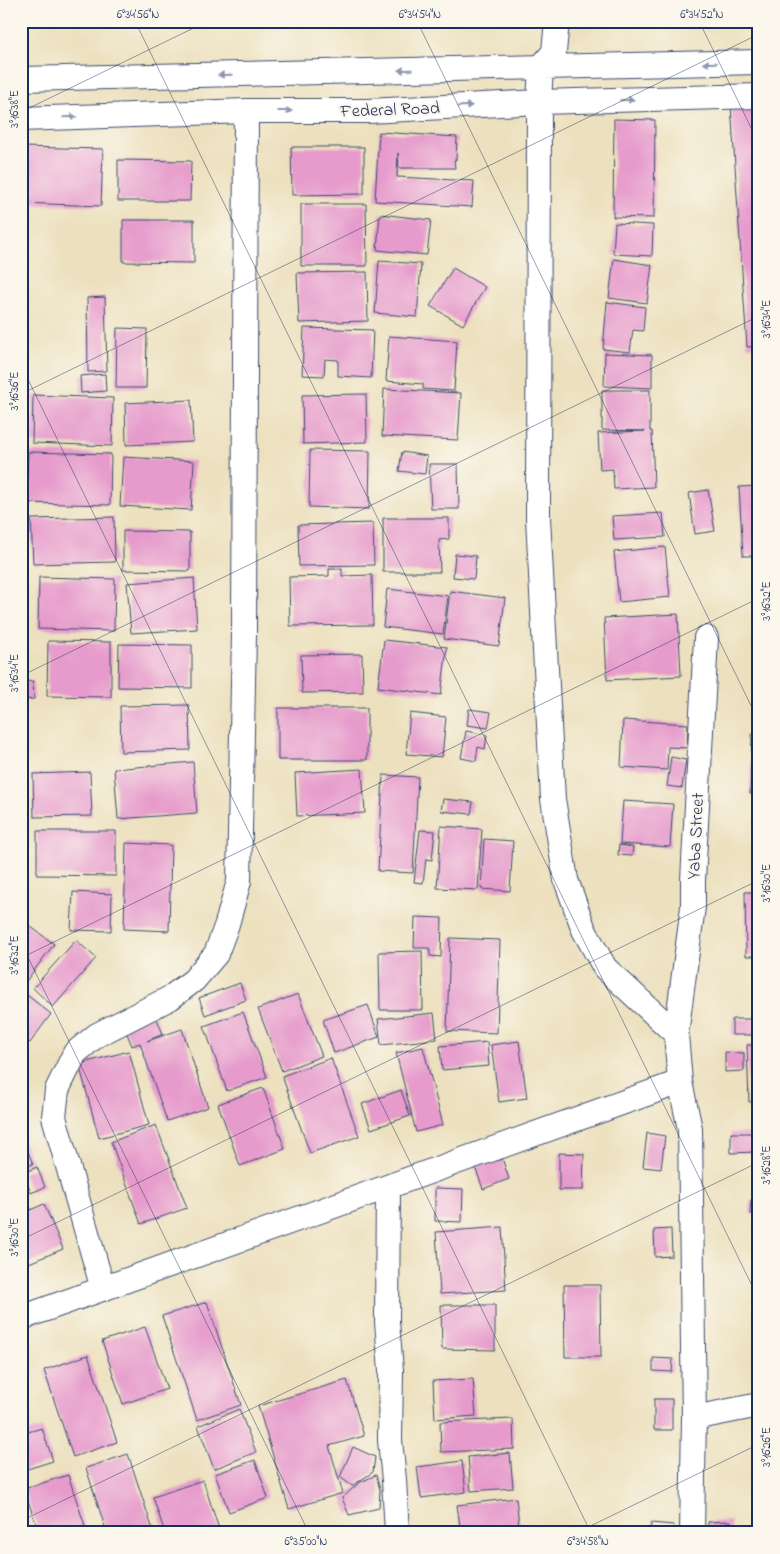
<svg xmlns="http://www.w3.org/2000/svg" width="780" height="1554" viewBox="0 0 780 1554" font-family="'Indie Flower',sans-serif">
<style>
.building{fill:#e69bcc}
.lines{fill:none;stroke-linecap:round;stroke-linejoin:round}
.street-casing{stroke:#3a4a6c;stroke-width:26}
.street{stroke:#fff;stroke-width:24}
.oneway{fill:#8d97ae}
.ticks{fill:none;stroke:#1b2f5e;stroke-width:1;stroke-opacity:0.45}
.labels{text-anchor:middle;stroke-width:4.5;stroke-linejoin:round;paint-order:stroke}
.street-label{font-size:18px;fill:#1b2f5e;stroke:#fbf7ec}
.neatline{fill:none;stroke:#1b2f5e;stroke-width:2}
.ticks-label{font-size:12px;text-anchor:middle;fill:#1b2f5e}
</style>
<rect width="100%" height="100%" fill="#fbf7ec"/>
<filter id="ink" filterUnits="userSpaceOnUse"><feTurbulence type="fractalNoise" baseFrequency=".02" numOctaves="2"/><feDisplacementMap in="SourceGraphic" scale="10" xChannelSelector="R" yChannelSelector="G"/><feConvolveMatrix kernelMatrix="1 2 1 2 8 2 1 2 1" color-interpolation-filters="sRGB"/></filter>
<filter id="wash" filterUnits="userSpaceOnUse"><feTurbulence type="fractalNoise" baseFrequency=".0096" numOctaves="4" result="noise"/><feDisplacementMap in="SourceGraphic" scale="20" xChannelSelector="R" yChannelSelector="G"/><feGaussianBlur stdDeviation="1.12" result="paint"/><feColorMatrix in="noise" values="0 0 0 0 0 0 0 0 0 0 0 0 0 0 0 0 0 1.4 0 .05"/><feComposite in="paint" operator="in"/></filter>
<g filter="url(#wash)">
<rect width="100%" height="100%" fill="#ece0be"/>
<g id="blocks">
<path class="building" d="M759,103V346L747,347L731,105Z
M614,119L655,120L654,218L613,217Z
M379,132L457,137L456,160H454L455,168H399L398,153L397,177L474,181L472,207L375,201Z
M21,147L103,149L101,206L21,203Z
M291,147H364V194L292,195Z
M118,160L191,161L190,201H118Z
M301,204H366L367,266H301Z
M380,214L431,220L427,255L377,250Z
M123,220H194V263L123,262Z
M615,223L653,225L652,256L613,254Z
M614,259L652,265L647,303L609,298Z
M379,261L421,264L417,317L375,313Z
M453,268L485,287L463,325L430,306Z
M367,272L368,321L299,323L297,273Z
M105,297L107,371L88,372L87,298Z
M607,302L645,307L643,331L633,330L630,352L603,349Z
M117,328L147,329L146,388H116Z
M304,328L373,330L371,378L338,376V360L325,359L324,376L302,375Z
M389,336L457,341L454,391L423,389V384L386,381Z
M605,353L652,355V388L604,386Z
M105,374L106,391L81,393L80,376Z
M384,389L461,393L458,440L382,436Z
M602,390H650V431H652L654,487L614,489L613,469L600,470L598,433L645,431L602,430Z
M366,394L367,442L303,444L302,395Z
M33,395L113,398L112,446L32,443Z
M191,400L193,442L126,445L125,403Z
M310,450L370,451L369,509L309,507Z
M28,452L111,454L110,505L26,503Z
M402,452L427,456L425,474L399,471Z
M123,457L194,461L191,510L120,506Z
M429,464H458L459,509H431Z
M759,486V556H743L739,487Z
M708,490L715,531L695,534L689,493Z
M663,513L665,537L614,540L612,516Z
M114,517L115,562L33,564L31,519Z
M383,518H449V539L439,540L440,572H383Z
M373,523L374,565L299,566L298,525Z
M123,531L190,532V571L123,570Z
M665,547L670,597L619,602L614,552Z
M455,554L476,556L474,579L453,577Z
M329,569H342V576L372,575L373,625L290,626L289,577L329,576Z
M39,577L115,579L114,631L38,629Z
M194,578L197,629L131,633L127,583Z
M387,589L448,596L443,634L383,627Z
M450,591L505,598L499,646L444,639Z
M678,614L681,676L607,680L604,618Z
M384,640L447,647L441,695L378,687Z
M48,641L111,642V697L47,696Z
M119,644L192,645V688L118,687Z
M362,654L363,692L302,693L301,655Z
M33,681L34,699L21,700V682Z
M189,705L190,750L121,752L120,706Z
M278,708H367V760H278Z
M469,709L491,712L488,728L467,725Z
M410,713L446,717L442,757L406,754Z
M623,720L688,724L687,748L668,747L667,770L621,767Z
M466,731L487,735L485,749L478,747L476,761L461,758Z
M752,734H759V794H750Z
M671,757L686,760L682,788L667,786Z
M193,762L197,813L118,819L114,769Z
M362,769L365,813L297,816L295,773Z
M90,772L92,816L34,817L33,774Z
M383,775L418,777L413,873L378,871Z
M443,799L473,802L471,814L441,811Z
M623,801L673,804L670,847L620,844Z
M754,819H759V873H753Z
M441,826L482,829L478,890L437,888Z
M420,830L435,831L432,860L426,859L423,883L414,882Z
M37,831H116V876L37,875Z
M484,839L513,841L510,891L481,889Z
M126,843L171,845L169,931L124,929Z
M619,845L633,847L632,856L618,855Z
M73,892L112,894L111,931L71,930Z
M745,892H759V956H746Z
M415,917L442,918L441,957L430,956V948H414Z
M23,921L54,944L21,988V923Z
M450,938L500,940L497,1033L447,1031Z
M76,940L96,958L53,1007L33,988Z
M422,951L423,1010H380L379,952Z
M240,983L246,1000L205,1015L199,998Z
M23,992L51,1014L30,1043L21,1036V994Z
M298,994L322,1056L282,1071L258,1009Z
M368,1005L379,1037L334,1053L323,1020Z
M243,1012L267,1077L227,1091L204,1026Z
M434,1013L437,1039L381,1045L378,1019Z
M155,1014L163,1034L147,1041L182,1029L208,1107L167,1121L140,1043L132,1046L124,1026Z
M732,1019H759V1035H732Z
M519,1041L527,1098L499,1102L491,1045Z
M487,1042L489,1066L442,1070L440,1046Z
M747,1045H759V1101L749,1102Z
M423,1047L443,1125L416,1132L396,1053Z
M129,1051L149,1125L99,1138L79,1064Z
M725,1052L744,1053V1071L725,1072Z
M331,1058L359,1136L310,1153L282,1076Z
M263,1088L285,1149L240,1166L218,1104Z
M401,1090L410,1116L371,1129L362,1104Z
M156,1125L187,1208L141,1224L111,1142Z
M647,1133L665,1136L661,1169L643,1167Z
M731,1133H755V1152L731,1153Z
M21,1135L33,1164L21,1169Z
M559,1153L584,1154L583,1190H559Z
M501,1155L509,1179L483,1189L474,1164Z
M37,1167L45,1187L31,1193L23,1173Z
M435,1188L463,1189L462,1222L435,1221Z
M751,1200L759,1201V1215L750,1214Z
M44,1204L63,1249L29,1263L21,1246V1214Z
M502,1227L506,1290L440,1294L436,1232Z
M671,1229L672,1256L655,1257L654,1230Z
M564,1285H600L601,1357H565Z
M207,1302L241,1405L197,1420L162,1316Z
M441,1305H495V1350L442,1349Z
M145,1327L167,1389L123,1404L102,1341Z
M88,1355L117,1442L73,1457L44,1370Z
M653,1358L673,1359L672,1372L653,1371Z
M473,1379L476,1416L435,1419L433,1381Z
M347,1380L364,1436L329,1446L343,1493L289,1509L258,1406Z
M654,1399H672V1430H654Z
M239,1409L256,1452L214,1469L198,1426Z
M513,1419L514,1449L441,1452L440,1422Z
M42,1428L53,1461L21,1471V1434Z
M353,1447L375,1457L373,1472L352,1486L340,1477Z
M510,1453L513,1488L471,1491L468,1457Z
M128,1454L154,1533H107L86,1468Z
M255,1460L268,1498L229,1512L215,1474Z
M462,1461L466,1492L421,1498L417,1467Z
M68,1475L85,1526L64,1533H39L24,1489Z
M376,1475L380,1490L379,1508L349,1515L342,1498L359,1483Z
M203,1480L219,1529L208,1533H165L153,1497Z
M516,1498L520,1533H461L457,1505Z
M731,1521V1533H708V1522Z
M651,1523L674,1525L673,1533H650Z"/>
</g>
</g>
<g filter="url(#ink)">
<use href="#blocks" fill-opacity="0" stroke="#3a4a6c" stroke-width="1"/>
<g class="lines">
<defs>
<path id="street" d="M557,21L554,52L541,67L539,102L538,518L553,799L566,880L584,930L605,968L676,1034L680,1082L690,1129L694,1418
M21,79L759,62
M21,119L246,111H368L539,102L759,96
M676,1034L693,907V880L706,638
M388,1187L387,1322L391,1370L390,1440L394,1480L397,1533
M103,1289L54,1117L57,1090L75,1053L97,1035L170,998L194,980L216,954L227,924L239,881L244,634L246,111
M21,1318L680,1082
M692,1533L694,1418L759,1405"/>
</defs>
<use href="#street" class="street-casing"/>
<use href="#street" class="street"/>
</g>
<defs><path id="oneway-solid" d="M-6-.8H1V-3.2L6.5 0L1 3.2V.8H-6Z" transform="scale(1.25)"/></defs>
<g class="oneway">
<use href="#oneway-solid" transform="translate(710 63) rotate(179)"/>
<use href="#oneway-solid" transform="translate(405 70) rotate(179)"/>
<use href="#oneway-solid" transform="translate(225 75) rotate(179)"/>
<use href="#oneway-solid" transform="translate(627 100) rotate(-1)"/>
<use href="#oneway-solid" transform="translate(465 106) rotate(-3)"/>
<use href="#oneway-solid" transform="translate(285 111)"/>
<use href="#oneway-solid" transform="translate(70 117) rotate(-2)"/>
</g>
</g>
<path class="ticks" d="M135,21L759,1300M417,21L759,722M699,21L759,144M21,112L208,21M21,365L591,1533M21,394L759,34M21,676L759,316M21,943L309,1533M21,958L759,598M21,1240L759,880M21,1521L759,1162M21,1521L27,1533M576,1533L759,1444"/>
<g class="labels">
<g class="street-label">
<text transform="translate(390 109) rotate(-2)" y="6">Federal Road</text>
<text transform="translate(695 836) rotate(-87)" y="6">Yaba Street</text>
</g>
</g>
<rect width="780" height="1554" fill="none" stroke="#fbf7ec" stroke-width="55"/>
<rect x="28" y="28" width="724" height="1498" class="neatline"/>
<g class="ticks-label">
<text x="138" y="18">6°34'56"N</text>
<text x="420" y="18">6°34'54"N</text>
<text x="702" y="18">6°34'52"N</text>
<text transform="translate(14 109) rotate(-90)" y="4">3°16'38"E</text>
<text transform="translate(766 319) rotate(-90)" y="4">3°16'34"E</text>
<text transform="translate(14 391) rotate(-90)" y="4">3°16'36"E</text>
<text transform="translate(766 601) rotate(-90)" y="4">3°16'32"E</text>
<text transform="translate(14 673) rotate(-90)" y="4">3°16'34"E</text>
<text transform="translate(766 883) rotate(-90)" y="4">3°16'30"E</text>
<text transform="translate(14 955) rotate(-90)" y="4">3°16'32"E</text>
<text transform="translate(766 1165) rotate(-90)" y="4">3°16'28"E</text>
<text transform="translate(14 1237) rotate(-90)" y="4">3°16'30"E</text>
<text transform="translate(766 1447) rotate(-90)" y="4">3°16'26"E</text>
<text x="306" y="1545">6°35'00"N</text>
<text x="588" y="1545">6°34'58"N</text>
</g>
</svg>
